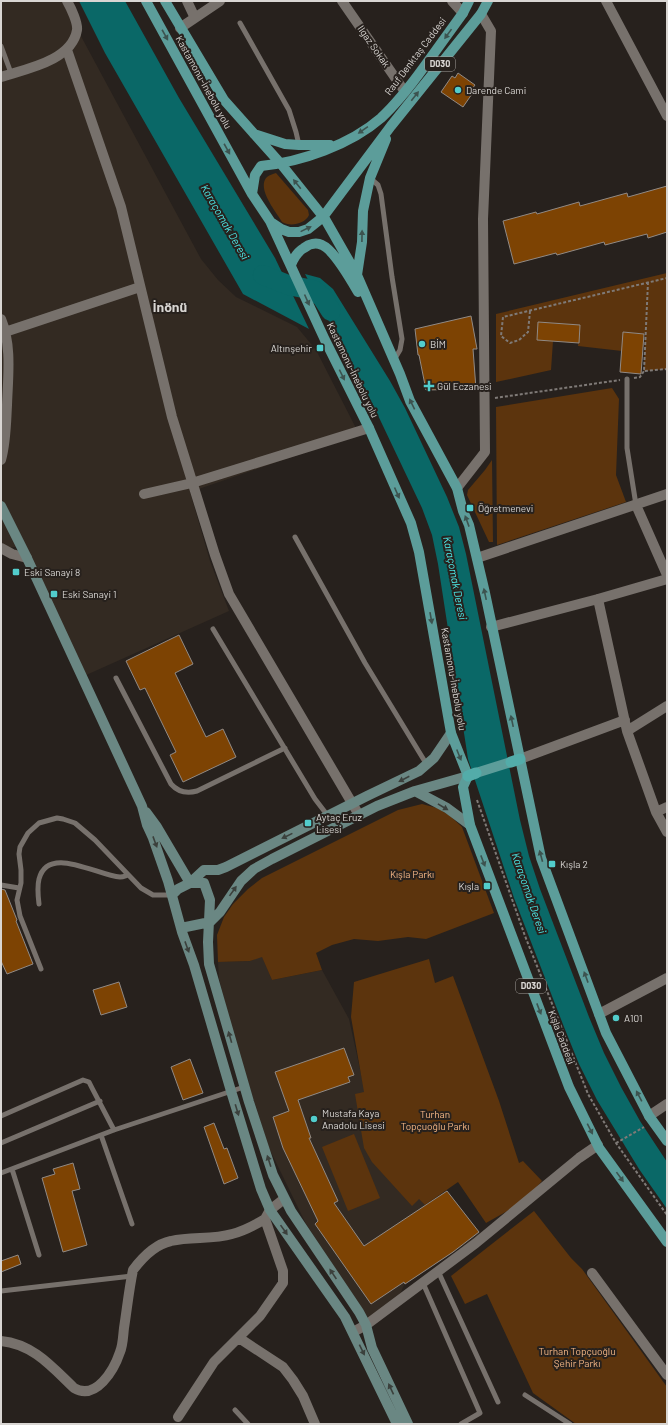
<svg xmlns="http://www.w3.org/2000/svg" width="668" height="1425" viewBox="0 0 668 1425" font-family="Barlow,sans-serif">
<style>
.built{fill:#332a22}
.green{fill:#5c340d}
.water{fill:#0a6867}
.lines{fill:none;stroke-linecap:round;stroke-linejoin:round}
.river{stroke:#0a6867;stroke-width:20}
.building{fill:#7d4303;stroke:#918a85}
.path{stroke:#7f7a77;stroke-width:2;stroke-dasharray:3 2;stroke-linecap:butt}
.service{stroke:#77716c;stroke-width:5}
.minor{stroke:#77716c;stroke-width:10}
.tertiary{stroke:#77716c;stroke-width:10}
.secondary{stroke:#6a8783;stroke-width:10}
.primary{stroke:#5c9d9a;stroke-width:10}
.trunk{stroke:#53aca9;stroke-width:11}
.oneway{fill:#3c534f}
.oneway2{fill:#3b403c}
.poi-dot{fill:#52cdcc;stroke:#27211d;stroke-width:1.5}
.labels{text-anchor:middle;stroke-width:4;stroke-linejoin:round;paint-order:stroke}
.shield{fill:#27211d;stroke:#a4a09c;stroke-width:1}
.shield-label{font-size:9px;font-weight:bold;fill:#d9d6d3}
.street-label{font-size:10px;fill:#d9d6d3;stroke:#27211d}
.poi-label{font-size:10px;fill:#d9d6d3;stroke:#27211d;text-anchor:start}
.park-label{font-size:10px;fill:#f4b685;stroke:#27211d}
.water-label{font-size:11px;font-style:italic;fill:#4ce8e7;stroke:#27211d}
.district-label{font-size:14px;font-weight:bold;fill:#d9d6d3;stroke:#27211d}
</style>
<rect width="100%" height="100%" fill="#27211d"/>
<path class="built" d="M1,1H62L201,259L218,280L236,297L297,327L316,350L359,434L190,492L210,561L229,611L84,676L21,546L1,549Z
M262,956L272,980L322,970L349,1019L379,1156L425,1205L447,1191L481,1234L405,1284L403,1287L400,1295L368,1318L306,1224L269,1148L234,1038L219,979L218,962L250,961Z"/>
<path class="green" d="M276,173L308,210L309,215C305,224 290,227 282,222C276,212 256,188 267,177C269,175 273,174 276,173Z
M667,273V369L644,371L645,334L624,332L622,351L578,346L580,325L539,322L537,340L553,341L551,370L496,382V314Z
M612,388L619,399L616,475L626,502L497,545L496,407Z
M492,460L493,542H489L467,495L468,490L485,470Z
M422,804L437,808L449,815L462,827L494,913L426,939L408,937L378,941L354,939L332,945L316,953L322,970L272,980L262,957L250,961L218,962L217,935L224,917L233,904L248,889L262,878L398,810Z
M429,959L435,983L453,976L499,1101L519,1163L523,1161L542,1181L523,1202L486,1223L458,1182L425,1205L419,1199L412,1206L372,1162L364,1148L355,1094L364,1092L351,1017L354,982Z
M354,1134L380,1198L348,1211L322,1147Z
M534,1211L571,1258L582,1269L667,1387V1424H576L533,1393L487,1294L465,1304L451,1276Z"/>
<path class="water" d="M79,1H125L179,98L275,258L309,329L243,294L105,53Z
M305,274L320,278L333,289L390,381L405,408L447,497L459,527L466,554L520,820L529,856L540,889L589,1017L604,1053L621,1087L640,1121L667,1162V1209L639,1169L597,1100L579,1064L564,1027L514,898L468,759L438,564L432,535L422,508L374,407Z"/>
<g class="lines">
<path class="river" d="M263,275L288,285L313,290L322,297L331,311"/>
</g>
<path class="building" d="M458,73L475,85L472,89L474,91L463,107L441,92L452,76L455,78Z
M667,186V232L648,238L647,234L605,245L604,242L557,255L556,253L514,264L503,221L536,212L537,214L579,202L580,206L627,193L628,197Z
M471,316L477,349H473L476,389L426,390L419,355H418L415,329Z
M538,322L580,325L579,343L537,340Z
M623,332L644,334L641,374L620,372Z
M179,635L193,664L175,673L206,737L223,729L236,757L183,782L170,755L176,752L145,688L140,690L126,661Z
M1,889L5,890L17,920L16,921L33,964L7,974L1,961Z
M119,982L127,1007L101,1015L93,990Z
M344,1048L354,1075L348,1077L350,1082L298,1100L311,1138H309L338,1201L334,1203L364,1246L447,1191L479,1232L453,1252L405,1284L404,1282L371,1304L315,1224L318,1221L283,1148L273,1117L289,1111L275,1072Z
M190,1059L203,1093L183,1100L171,1067Z
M214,1123L224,1149L227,1148L238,1178L224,1184L204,1127Z
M73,1163L80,1189L72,1191L87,1245L63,1252L42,1178L55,1174L53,1169Z
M18,1255L21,1264L1,1272V1261Z"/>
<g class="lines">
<path class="path" d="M648,282L644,371L667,369
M530,311L528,332L519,340L510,343L501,336L503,317L667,278
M634,378L640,377L644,371
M495,398L620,380
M477,800L525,936L588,1094L616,1143L667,1215
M616,1143L644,1127"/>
<path class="service" d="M240,23L289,110L296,132L299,145
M1,46L11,73
M370,178L378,185L381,194L392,277L402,339L400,350L394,360
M627,379V448L636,505
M295,537L365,663L427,765
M213,629L315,799L328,816
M116,678L171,784C178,792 186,794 197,791L285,748
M1,885L19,888
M39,904C38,896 37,887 39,879C48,844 98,876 120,877C123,877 125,876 128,875
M41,969L20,916L17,900L21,883V870L19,854L20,847L28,833L39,823L57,818L63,819L75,823L95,840L141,888L153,895H172
M1,1116L83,1080L89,1082L92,1088L114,1130
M101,1135L132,1224
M1,1143L100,1101
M12,1169L39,1255
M1,1173L114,1130L244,1087
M438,1271L498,1402
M423,1283L480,1413L461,1424
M1,1291L132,1276
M525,1395L570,1424
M235,1410L248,1424"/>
<path class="minor" d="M187,1L195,18
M342,1L405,92
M452,1L463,13
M180,28L220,1
M67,50L121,207L172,417L215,555L229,594L359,815
M1,77C25,69 72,61 77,30C78,23 71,8 67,1
M1,319C12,346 8,376 7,405C6,423 6,442 1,460
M5,332L140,287
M457,488L485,452L483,219L491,31L481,14
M144,494L192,483L369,428
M636,505L667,575
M1,548L12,554L27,558
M477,558L667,494
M598,599L627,731L656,812L667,832
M491,627L598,599L667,579
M627,731L667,706
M520,759L625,720
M656,812L667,807
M599,1014L667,978
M592,1273L667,1375
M239,1338L283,1367L293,1380L303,1396L315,1424
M1,1341C33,1344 52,1367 74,1388C96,1401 114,1370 120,1352C123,1345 123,1336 124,1328C127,1309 129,1289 133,1270C142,1258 156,1244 171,1241C191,1236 212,1240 232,1234C244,1231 255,1225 265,1219
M178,1417L214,1362L260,1316L283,1283V1271L265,1219L270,1210L284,1199"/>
<path class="tertiary" d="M606,1L667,116
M649,1116L667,1104
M353,1332L366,1325L476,1243L579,1158L598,1145"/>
<path class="secondary" d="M1,506L27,558L142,806L147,825L153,838L168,881L182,932L194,965L231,1091L261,1189L270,1210L345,1317L397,1424
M415,791L447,808L470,825
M146,812L157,827L190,883
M190,883H204L210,900L208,942L209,964L249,1102L273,1175L291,1211L359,1312L366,1325L372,1348L408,1424
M172,895L178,889L190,883L204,870H218L226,867L367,796L419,771L434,758L451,733
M181,928L210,922L220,912L241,881L254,869L272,859L377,806L415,791L468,776"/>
<path class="primary" d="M146,1L252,194L270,221L325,340L369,428L411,523L419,552L451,733L468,776L463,787L470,825L569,1087L599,1148L667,1242
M165,1L224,100L281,164L325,219L357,275L400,374L410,401L457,488L463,511L469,525L485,593L541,858L606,1033L649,1116L667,1141
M254,134L285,144L299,145H330
M252,194L255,175L261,166C301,162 350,145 381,118C397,103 411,85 424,67C437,49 450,31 463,13L469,1
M272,223L281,229L289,232H299L308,229L323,217L391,126L481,14L488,1
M291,265C294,257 297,252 304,248C309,244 316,242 322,245C334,250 351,280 358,292
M357,275L362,242L363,211L370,178L386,139
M476,773L511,762"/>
<path class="trunk" d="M511,762L520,759
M468,776L476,773"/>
</g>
<defs><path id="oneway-solid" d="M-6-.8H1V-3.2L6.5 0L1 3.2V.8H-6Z"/></defs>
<g class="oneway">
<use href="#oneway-solid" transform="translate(448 34) rotate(126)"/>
<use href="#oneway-solid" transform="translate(165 35) rotate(61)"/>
<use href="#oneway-solid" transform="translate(415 96) rotate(-52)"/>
<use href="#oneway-solid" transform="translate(363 130) rotate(145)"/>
<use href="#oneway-solid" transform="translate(227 149) rotate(61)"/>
<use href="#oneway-solid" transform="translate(297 184) rotate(-129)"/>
<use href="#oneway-solid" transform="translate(306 229) rotate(-26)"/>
<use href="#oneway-solid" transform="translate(362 236) rotate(-89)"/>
<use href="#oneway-solid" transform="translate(307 300) rotate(66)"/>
<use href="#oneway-solid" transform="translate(342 375) rotate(64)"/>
<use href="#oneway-solid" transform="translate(412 404) rotate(-116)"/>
<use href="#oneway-solid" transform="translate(397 493) rotate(66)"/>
<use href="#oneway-solid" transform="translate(467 521) rotate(-110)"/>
<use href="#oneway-solid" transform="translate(485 594) rotate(-102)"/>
<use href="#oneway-solid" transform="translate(431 618) rotate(80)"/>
<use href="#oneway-solid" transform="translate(512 721) rotate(-102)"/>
<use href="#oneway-solid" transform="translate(459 755) rotate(68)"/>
<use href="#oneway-solid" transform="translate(541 856) rotate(-105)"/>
<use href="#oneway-solid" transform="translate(483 861) rotate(69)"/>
<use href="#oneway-solid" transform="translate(586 977) rotate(-110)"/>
<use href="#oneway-solid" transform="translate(539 1009) rotate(69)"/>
<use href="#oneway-solid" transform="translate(639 1096) rotate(-118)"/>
<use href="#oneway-solid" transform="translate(590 1129) rotate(63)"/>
<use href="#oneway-solid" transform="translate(620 1177) rotate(54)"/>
</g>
<g class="oneway2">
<use href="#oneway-solid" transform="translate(404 779) rotate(153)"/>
<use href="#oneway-solid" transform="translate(443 807) rotate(31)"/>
<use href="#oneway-solid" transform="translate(287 836) rotate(154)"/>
<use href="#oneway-solid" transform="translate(155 842) rotate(70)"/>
<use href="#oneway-solid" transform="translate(233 891) rotate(-55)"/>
<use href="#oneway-solid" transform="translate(187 947) rotate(70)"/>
<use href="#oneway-solid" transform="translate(230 1037) rotate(-106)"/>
<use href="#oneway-solid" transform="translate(237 1110) rotate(73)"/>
<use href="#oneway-solid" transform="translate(269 1161) rotate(-108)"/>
<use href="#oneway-solid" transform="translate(284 1230) rotate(55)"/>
<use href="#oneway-solid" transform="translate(333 1274) rotate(-124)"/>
<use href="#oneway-solid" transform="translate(362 1350) rotate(64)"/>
<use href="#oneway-solid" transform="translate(391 1389) rotate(-115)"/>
</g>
<g class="poi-dot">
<circle cx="458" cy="90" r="4"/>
<circle cx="422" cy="344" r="4"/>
<rect x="316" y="344" width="8" height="8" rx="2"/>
<path d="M427 380h4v4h4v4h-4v4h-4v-4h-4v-4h4z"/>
<rect x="466" y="504" width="8" height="8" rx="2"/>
<rect x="12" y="568" width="8" height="8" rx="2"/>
<rect x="50" y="590" width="8" height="8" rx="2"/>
<rect x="304" y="819" width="8" height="8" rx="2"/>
<rect x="548" y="860" width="8" height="8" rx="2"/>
<rect x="483" y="882" width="8" height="8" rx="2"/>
<circle cx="616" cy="1018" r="4"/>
<circle cx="314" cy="1119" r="4"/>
</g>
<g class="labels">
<g class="shield">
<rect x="425" y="57" width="30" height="14" rx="3"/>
<rect x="516" y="979" width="30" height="14" rx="3"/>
</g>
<g class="shield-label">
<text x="440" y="67">D030</text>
<text x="531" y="989">D030</text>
</g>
<g class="street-label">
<text transform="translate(374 46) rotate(55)" y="4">Ilgaz Sokak</text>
<text transform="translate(415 56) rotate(-53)" y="4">Rauf Denktaş Caddesi</text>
<text transform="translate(204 82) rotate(61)" y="4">Kastamonu-İnebolu yolu</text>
<text transform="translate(353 370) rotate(64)" y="4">Kastamonu-İnebolu yolu</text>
<text transform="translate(454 679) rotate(80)" y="4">Kastamonu-İnebolu yolu</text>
<text transform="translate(562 1037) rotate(69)" y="4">Kışla Caddesi</text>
</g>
<g class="poi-label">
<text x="466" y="94">Darende Cami</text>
<text x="430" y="348">BİM</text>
<text x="312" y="352" text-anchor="end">Altınşehir</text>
<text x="437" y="390">Gül Eczanesi</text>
<text x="478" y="512">Öğretmenevi</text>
<text x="24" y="576">Eski Sanayi 8</text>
<text x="62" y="598">Eski Sanayi 1</text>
<text x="316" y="821">Aytaç Eruz<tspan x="316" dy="12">Lisesi</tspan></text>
<text x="560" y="868">Kışla 2</text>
<text x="479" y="890" text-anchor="end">Kışla</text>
<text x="624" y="1022">A101</text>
<text x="322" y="1117">Mustafa Kaya<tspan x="322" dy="12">Anadolu Lisesi</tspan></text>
</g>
<g class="park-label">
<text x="412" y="878">Kışla Parkı</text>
<text x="435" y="1118">Turhan<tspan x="435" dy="12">Topçuoğlu Parkı</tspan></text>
<text x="577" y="1355">Turhan Topçuoğlu<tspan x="577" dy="12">Şehir Parkı</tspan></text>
</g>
<g class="water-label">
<text transform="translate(225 222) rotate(60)" y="4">Karaçomak Deresi</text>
<text transform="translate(455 578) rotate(79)" y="4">Karaçomak Deresi</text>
<text transform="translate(529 893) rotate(71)" y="4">Karaçomak Deresi</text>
</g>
<g class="district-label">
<text x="170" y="312">İnönü</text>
</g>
</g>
<rect width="668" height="1425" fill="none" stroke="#d9d6d3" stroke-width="4"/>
</svg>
